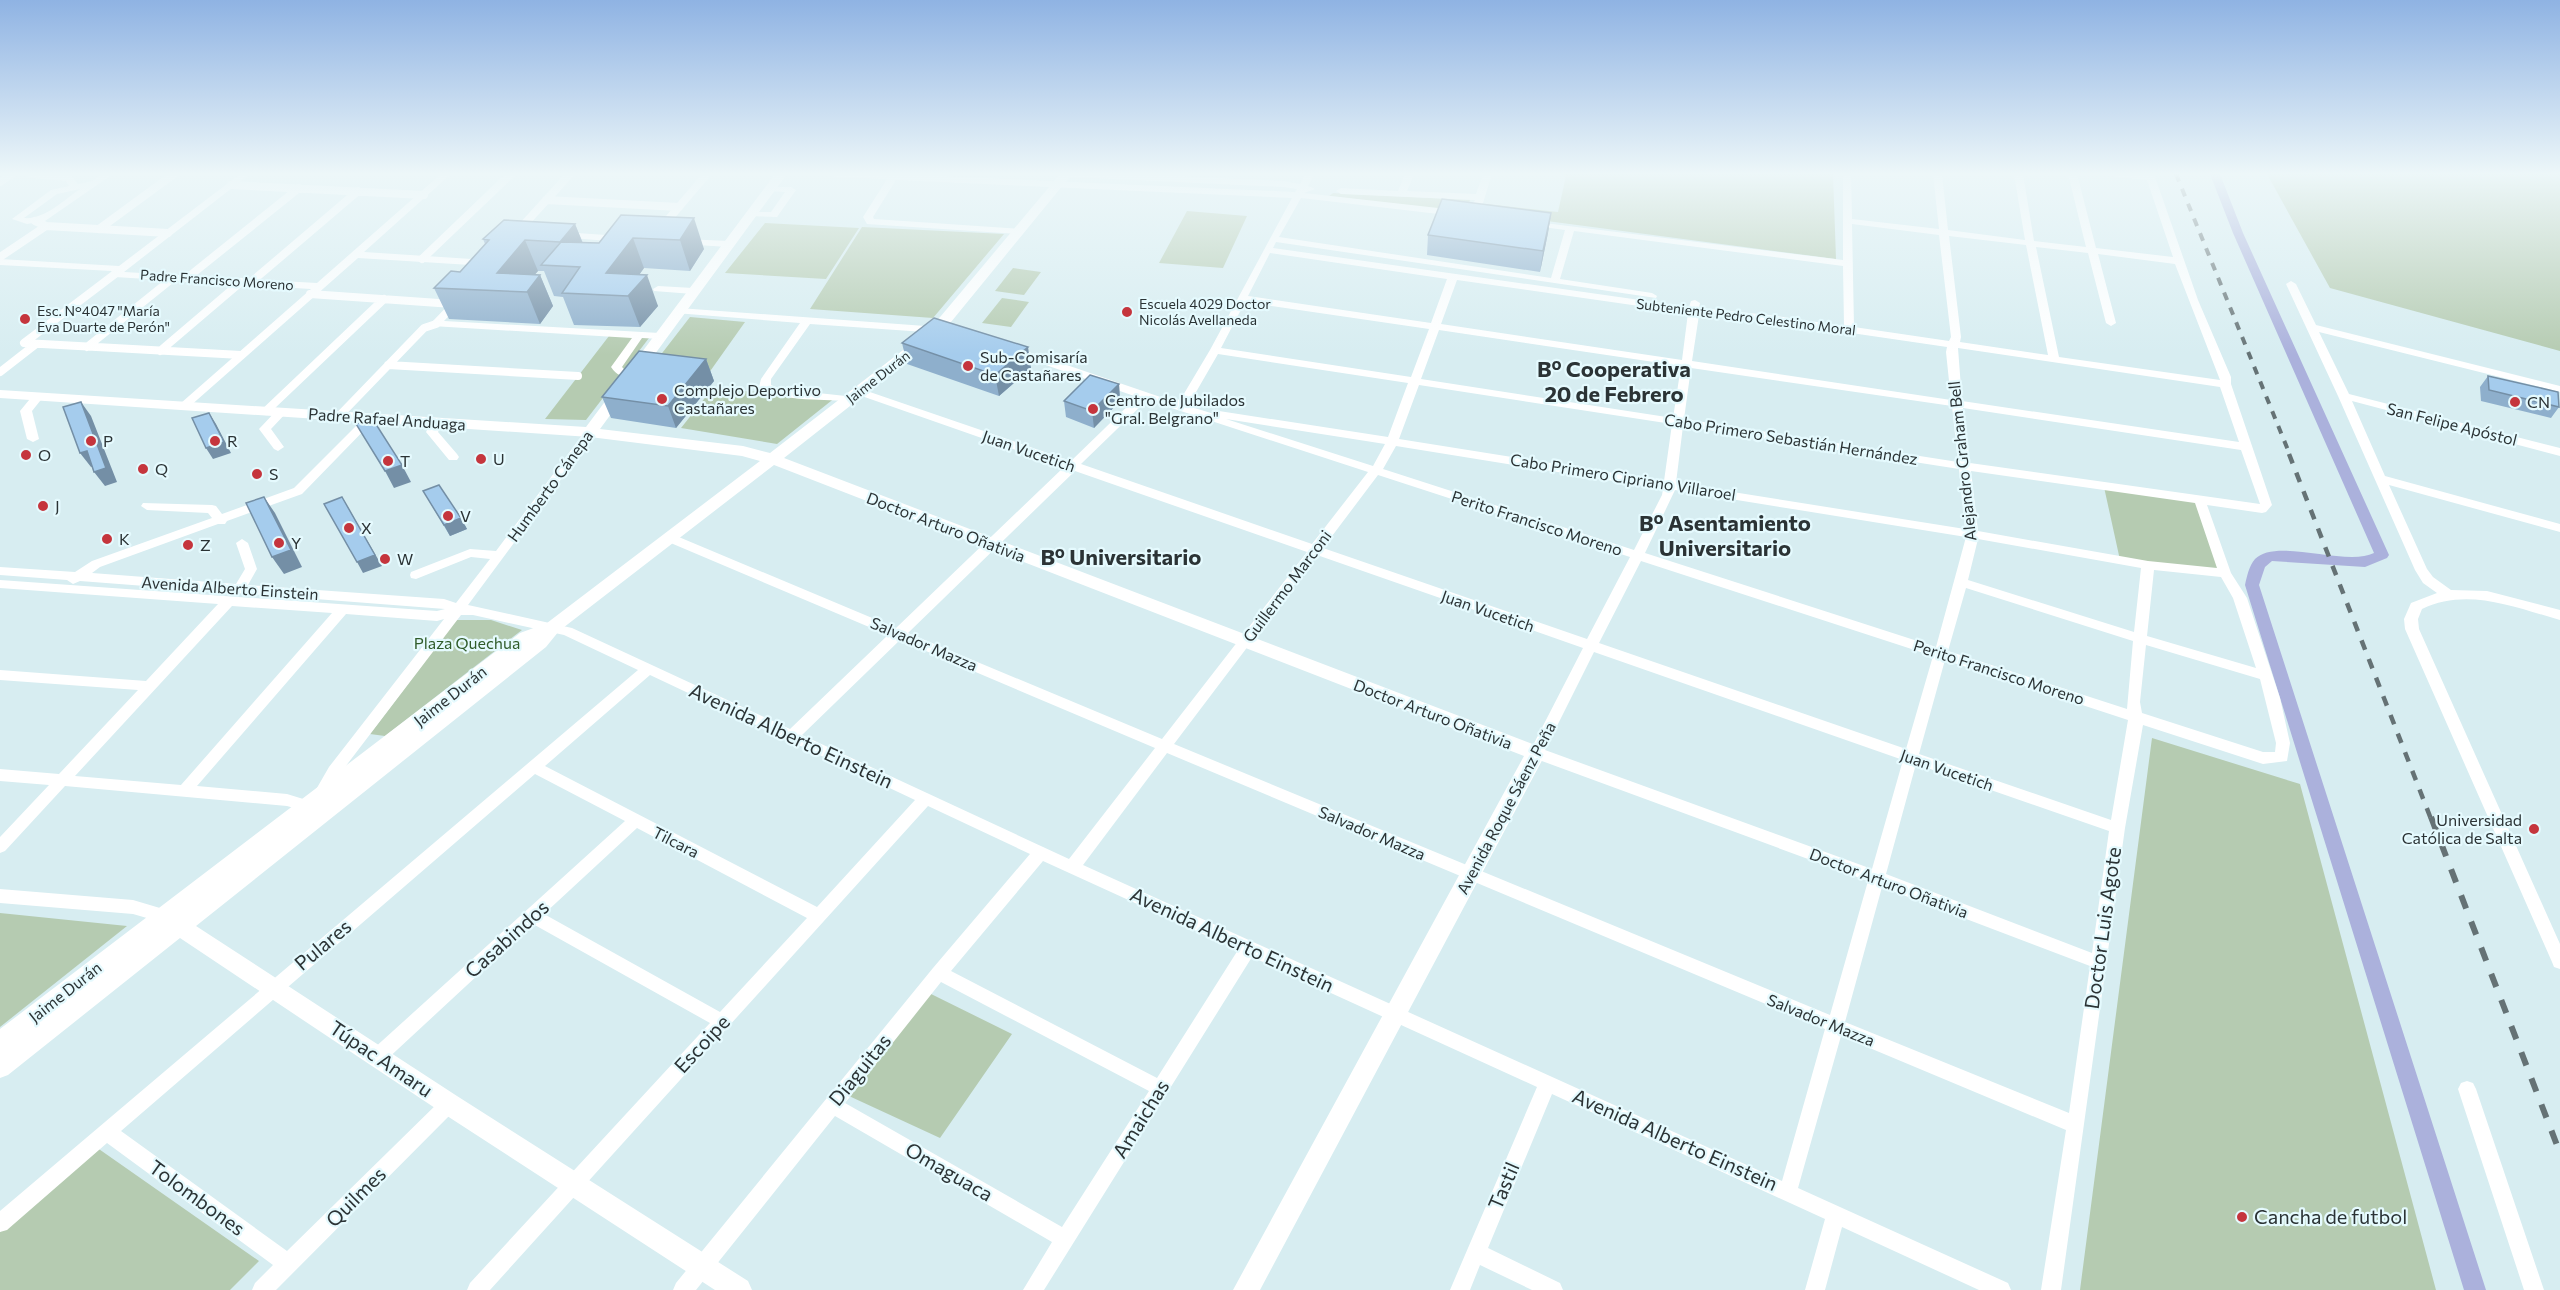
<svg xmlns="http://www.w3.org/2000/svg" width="2560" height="1290" viewBox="0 0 2560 1290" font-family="Commissioner,sans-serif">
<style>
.green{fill:#b5cbb1}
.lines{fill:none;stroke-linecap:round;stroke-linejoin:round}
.canal{fill:#abb1dc;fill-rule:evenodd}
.pedestrian{stroke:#fff;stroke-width:8}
.minor{fill:#fff;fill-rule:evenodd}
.tertiary{fill:#fff;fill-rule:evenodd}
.rail-far2{stroke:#657275;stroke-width:4;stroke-dasharray:8 8;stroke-linecap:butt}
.rail-far1{stroke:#657275;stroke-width:4.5;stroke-dasharray:10 10;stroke-linecap:butt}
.rail{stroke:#657275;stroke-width:6;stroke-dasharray:14 14;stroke-linecap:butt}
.wall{fill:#8eafcc}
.shaded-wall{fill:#748fa6}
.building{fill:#a5cced;stroke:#748fa6;stroke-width:1.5}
.poi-dot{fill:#c5353d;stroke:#e5fafe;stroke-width:2}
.labels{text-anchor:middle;stroke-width:4.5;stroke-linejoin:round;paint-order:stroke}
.far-street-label{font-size:14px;fill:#2b3335;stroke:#e5fafe}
.far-poi-label{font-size:14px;fill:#2b3335;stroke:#e5fafe;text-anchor:start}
.poi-label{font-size:16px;fill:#2b3335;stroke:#e5fafe;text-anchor:start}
.street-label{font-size:16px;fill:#2b3335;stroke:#e5fafe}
.park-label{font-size:16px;fill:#305c2a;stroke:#e5fafe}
.near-street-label{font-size:20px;fill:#2b3335;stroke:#e5fafe}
.near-poi-label{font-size:20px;fill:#2b3335;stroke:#e5fafe;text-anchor:start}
.district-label{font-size:22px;font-weight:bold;fill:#2b3335;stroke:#e5fafe}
</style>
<rect width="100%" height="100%" fill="#d7edf1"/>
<path class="green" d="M1562,174H1833L1836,259L1485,213L1487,204L1558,212L1566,176Z
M2267,174H2560V351L2330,288Z
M1333,193L1470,200L1465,213L1329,196Z
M1187,211L1247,216L1223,268L1159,263Z
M765,223L859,228L826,279L725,273Z
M862,227L1004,234L933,318L810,309Z
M1013,268L1041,272L1024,295L995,291Z
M1002,298L1029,302L1011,327L982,323Z
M690,317L745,322L706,377L649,370Z
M609,336L649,338L586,420L545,419Z
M712,389L836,397L777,444L681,428Z
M2104,487L2200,501L2225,573L2120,560Z
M456,620H491L522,630L385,736L370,734Z
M2152,738L2300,784L2436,1290H2080Z
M0,913L127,926L0,1027Z
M927,992L1012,1034L940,1138L849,1096Z
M96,1147L259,1261L230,1290H0V1232Z"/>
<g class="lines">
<path class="canal" d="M2210,174H2220L2243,233L2389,555L2387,558L2365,567L2272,561L2265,567L2259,585L2486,1290H2464L2245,585C2247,576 2249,566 2255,559C2276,537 2346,567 2374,553L2233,233Z"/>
<path class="pedestrian" d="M32,174L68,177L74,186
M0,182L12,174
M231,185L424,195
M546,200L679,207
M35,221L46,226L168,233
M661,228L707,174
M99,229L174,174
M519,230L570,174
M0,257L46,226
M422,259L511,174
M115,274L24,343L241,355
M187,278L299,188
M250,283L358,191
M310,294L453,304
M87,347L173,278
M160,351L241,282
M388,365L578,376
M0,372L36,344
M266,411L384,299
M340,415L424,328L436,324"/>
<path class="minor" d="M103,174H113L45,221L27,224L12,219L51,190L92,181ZM80,189C64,200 44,220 24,218L57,194Z
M240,174H250L124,272L317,283L441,174H451L364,252L487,260L492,263L487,266L358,258L189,407H181V403L311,289L115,277L110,274L112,271L0,265V259L119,266Z
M831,174H897L1295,192L1297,189L1284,187L1071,177L1067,174H1132L1284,181L1300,184L1305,174H1314L1308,186L1315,189L1304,193L1456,210L1461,213L1456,216L1301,198L1279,237L1551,278L1565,230L1528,225V221L1843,260V174H1851L1852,219L1939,229L1933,174H1942L1948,230L2025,240L2014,174H2023L2034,241L2086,247L2068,174H2077L2096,248L2173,257L2147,180L2116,177L2112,174H2154L2198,300L2231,377V384L2272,505L2266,512L2262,513L2207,505L2231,573L2247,598L2280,698L2290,743L2287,761L2263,764L2143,725L2125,828L2061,1290H2041L2066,1130L1841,1036L1798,1188L2008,1283L2011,1290H1979L1842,1227L1825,1290H1805L1825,1219L1552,1094L1488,1248L1560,1283L1563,1290H1532L1480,1265L1470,1290H1450L1537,1087L1252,957L1044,1290H1023L1052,1242L835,1116L696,1290H673L676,1283L933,968L1030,854L928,806L490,1290H467L470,1283L710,1023L533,924L384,1062L378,1064L372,1062L369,1056L372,1050L625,821L535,774L121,1131L287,1251L443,1098L449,1096L455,1098L458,1104L455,1110L276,1290H252L255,1283L273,1265L107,1143L7,1230L0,1232V1211L638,670L564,635L473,615H461L339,775L326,797L321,799L316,797L314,793L329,767L444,619L437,621L346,614L197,786L287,794L313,802L316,806L313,810L308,812L287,806L65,786L5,851L0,853V837L49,785L0,781V769L59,774L138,690L0,680V670L146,681L218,604L0,588V580L437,611L445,609L80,581L73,584L67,580L0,575V567L75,572L92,561L212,518L208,513L147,510L141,506L143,503L212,505L216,506L222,514L294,488L366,416H374V420L302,494L227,521L225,524H218L100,567L92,573L236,584L245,569L236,543L242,539L248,543L257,569L248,585L444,599L456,603L490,559L471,557L416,579L411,578L410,575L411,572L470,549L496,551L586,430L590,429L596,432L468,605L572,628L790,729L888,635L666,541L664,538L666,535H674L896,628L1064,467L856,394V390H864L1071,461L1137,397L1009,352V348H1017L1175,402L1182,397L1210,350L1292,198L896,180L873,217L874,219L1021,229L1023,231L1018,234L867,224L863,217L887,179L835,177ZM1852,224L1939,235L1951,337L1949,341L1854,327ZM1574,231L1843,266L1844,326L1769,315L1699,308L1700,303L1695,300L1691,301L1689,307L1273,248L1276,242L1656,298L1657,296L1652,293L1560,279ZM1949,236L2026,245L2048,355L1960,342L1961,337ZM2036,247L2088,253L2106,323L2111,326L2116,323L2098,254L2175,264L2220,380L2059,357ZM1270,253L1447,279L1431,323L1248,296ZM1457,280L1688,313L1682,360L1441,324ZM1245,302L1429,329L1411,377L1221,348ZM1699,315L1769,321L1947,347L1946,352L1951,400L1692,361ZM1439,330L1681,366L1673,418L1421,379ZM1958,348L2220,387L2239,442L1962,401ZM1218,354L1408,383L1388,437L1219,411L1214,414L1185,405L1192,399ZM1691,368L1952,406L1958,462L1684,419ZM1419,385L1672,424L1664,481L1399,439ZM1147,400L1368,472L1312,544L1081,464ZM1963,408L2241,450L2260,504L1970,463ZM1226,419L1385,444L1373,466ZM1683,426L1959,469L1965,529L1676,483ZM1396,446L1663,489L1662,495L1634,550L1383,469ZM1075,471L1307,552L1162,739L908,633ZM1971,471L2195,503L2217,568L2148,561L1978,531ZM1378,475L1630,557L1587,639L1323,548ZM1675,490L1966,537L1936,647L1645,553ZM1978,539L2141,568L2134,632L1968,580ZM1317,555L1583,648L1529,753L1531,757L1868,881L1830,1015L1174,744ZM1641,561L1933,656L1906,749L1599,643ZM2154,570L2221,577L2233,598L2256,668L2147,636ZM1966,588L2133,641L2127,709L1948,651ZM232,606L332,613L181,785L75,776ZM900,640L1155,748L1069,859L802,735ZM2146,645L2260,679L2276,743L2275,752H2263L2142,713L2140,702ZM1594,652L1903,760L1872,869L1545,750ZM1945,660L2128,720L2111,820L1919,754ZM650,675L915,800L817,907L545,766ZM1167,753L1825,1029L1782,1181L1083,865ZM1916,764L2109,831L2092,953L1886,874ZM637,828L807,918L720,1012L544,914ZM1043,861L1238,950L1157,1078L951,971ZM1882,887L2090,966L2069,1113L1845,1022ZM941,982L1149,1091L1062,1227L845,1103Z
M1405,174H1414L1407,191L1476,194L1483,174H1492L1483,203L1478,206L1473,203L1475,200L1341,194L1336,191L1341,188L1398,191Z
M768,187H791L796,190L777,217L749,216V212H771L785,192L768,191Z
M562,232L621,236L626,239L621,242L559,237L557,235Z
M685,239L728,241L733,244L728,247L682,244L680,242Z
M2291,281L2296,284L2316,325L2560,386V392L2319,332L2349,394L2560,448V456L2352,401L2385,476L2560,524V532L2389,485L2427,569L2433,577L2451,590L2487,591L2560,610V620C2514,607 2467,587 2422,609L2418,619L2419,629L2560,944V969L2554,967L2552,962L2405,629L2404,619L2411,603L2437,593L2423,583L2415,570L2338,396L2286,284Z
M658,286L693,288L698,291L693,294L654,291L653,289Z
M459,297L464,300L444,321L660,333L665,336L660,339L642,338L622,367L625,370L637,375L632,378C622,376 617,376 611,367L632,338L432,326V322L455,298Z
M679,308L939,327L944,330L939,333L810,324L771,379V385L781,389L855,397V401L851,402C827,398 777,403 759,387L761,379L800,323L675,313V309Z
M38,393L44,396L32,411L39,439L33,442L27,439L20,411L34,394Z
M281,409L287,412L271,429L284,447L278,451L274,449L259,429L277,410Z
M437,419L443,422L438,432L457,454L459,457L457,460H449L426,432L433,420Z
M0,889L133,900L170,911L172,916L170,921L164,923L133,914L0,903Z
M2467,1081L2473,1083L2476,1089L2544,1290H2524L2458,1089L2461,1083Z"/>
<path class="tertiary" d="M775,174H787L600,429L743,446L770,453L920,337L941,316L1060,174H1072L951,322L930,343L784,458L1543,748L1546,753L1260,1290H1233L1524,756L774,465L559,631L546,647L196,926L457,1096L748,1281L752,1290H715L441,1112L180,938L8,1075L0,1078V1029L520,633L547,623L760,461L742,456L590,437L0,398V390L586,427Z"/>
<path class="rail-far2" d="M2176,174L2290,455"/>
<path class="rail-far1" d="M2289,454L2431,819"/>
<path class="rail" d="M2431,817L2560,1153"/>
</g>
<path class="wall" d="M1551,213L1548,233L1540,272L1427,255L1428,235Z
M621,215L704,249L690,271L644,268L639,275L658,306L640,327L574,325L563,297L554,296L544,271H538L534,275H540L553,306L540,324L449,319L434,288L460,272L485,244L483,239L575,224L583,243H599Z
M902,343L1031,368L999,396L907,364Z
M706,359L714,381L676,428L611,418L602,397Z
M2488,376L2559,407L2551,418L2481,401L2480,387Z
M1119,384L1120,401L1094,428L1066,417L1064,401Z
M423,491L461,518L467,529L450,536Z"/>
<path class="shaded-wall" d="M1551,213L1548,233L1540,272L1543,251Z
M694,218L704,249L690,271L680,240Z
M575,224L587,254L570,267L560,242Z
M633,238L644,268L624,296L606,273Z
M525,240L538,271L520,292L497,273Z
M540,275L553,306L540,324L527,292Z
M647,275L658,306L640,327L628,296Z
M1028,347L1031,368L999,396L995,375Z
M706,359L714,381L676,428L668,406Z
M1119,384L1120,401L1094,428L1092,411Z
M81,402L91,416L117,482L105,486L94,472Z
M209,413L216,424L231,453L213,459L206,448Z
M87,451L98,465L91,467L80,453Z
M402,465L411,482L394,488L385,471Z
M264,497L275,513L302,567L284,574L272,557Z
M342,497L382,566L363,573L357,562Z
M461,518L467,529L450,536L444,525Z"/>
<path class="building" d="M1442,199L1551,213L1543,251L1428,235Z
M621,215L694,218L680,240L633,238L606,273L647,275L628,296L562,293L580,267L541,265L561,242L599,243Z
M504,220L575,224L560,242L525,240L497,273L540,275L527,292L434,288L451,271L460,272L489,240L483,239Z
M934,318L1028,347L995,375L902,343Z
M639,351L706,359L668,406L602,397Z
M1090,375L1119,384L1092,411L1064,401Z
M2488,376L2558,392L2559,407L2489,390Z
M81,402L106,468L94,472L87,451L80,453L63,407Z
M209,413L224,442L206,448L192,418Z
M372,418L402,465L385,471L356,424Z
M439,485L461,518L444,525L423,491Z
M264,497L291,550L272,557L246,503Z
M342,497L375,555L357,562L324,504Z"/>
<linearGradient id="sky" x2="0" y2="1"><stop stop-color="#8fb3e3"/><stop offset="0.49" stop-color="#edf7f9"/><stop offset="1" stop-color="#edf7f9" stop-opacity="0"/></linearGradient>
<rect width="2560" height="355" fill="url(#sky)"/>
<g class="poi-dot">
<circle cx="1127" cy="312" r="6"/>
<circle cx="25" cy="319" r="6"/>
<circle cx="968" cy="366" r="6"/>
<circle cx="662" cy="399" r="6"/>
<circle cx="2515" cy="402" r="6"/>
<circle cx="1093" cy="409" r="6"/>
<circle cx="91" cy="441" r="6"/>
<circle cx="215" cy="441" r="6"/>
<circle cx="26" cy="455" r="6"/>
<circle cx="481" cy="459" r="6"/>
<circle cx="388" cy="461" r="6"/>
<circle cx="143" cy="469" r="6"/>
<circle cx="257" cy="474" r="6"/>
<circle cx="43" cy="506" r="6"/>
<circle cx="448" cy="516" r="6"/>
<circle cx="349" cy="528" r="6"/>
<circle cx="107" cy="539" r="6"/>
<circle cx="279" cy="543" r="6"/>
<circle cx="188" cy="545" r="6"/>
<circle cx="385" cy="559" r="6"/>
<circle cx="2534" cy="829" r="6"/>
<circle cx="2242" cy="1217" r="6"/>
</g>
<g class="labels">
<g class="far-street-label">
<text transform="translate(217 280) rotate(4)" y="5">Padre Francisco Moreno</text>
<text transform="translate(1746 317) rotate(7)" y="5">Subteniente Pedro Celestino Moral</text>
<text transform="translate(878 377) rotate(-38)" y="5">Jaime Durán</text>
</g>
<g class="far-poi-label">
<text x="1139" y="309">Escuela 4029 Doctor<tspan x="1139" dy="16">Nicolás Avellaneda</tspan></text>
<text x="37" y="316">Esc. N°4047 "María<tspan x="37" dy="16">Eva Duarte de Perón"</tspan></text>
</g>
<g class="poi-label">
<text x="980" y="363">Sub-Comisaría<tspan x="980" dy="18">de Castañares</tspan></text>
<text x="674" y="396">Complejo Deportivo<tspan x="674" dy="18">Castañares</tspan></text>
<text x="1105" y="406">Centro de Jubilados<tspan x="1105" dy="18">"Gral. Belgrano"</tspan></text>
<text x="2527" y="408">CN</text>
<text x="103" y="447">P</text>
<text x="227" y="447">R</text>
<text x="38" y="461">O</text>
<text x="493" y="465">U</text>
<text x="400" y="467">T</text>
<text x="155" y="475">Q</text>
<text x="269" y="480">S</text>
<text x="55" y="512">J</text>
<text x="460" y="522">V</text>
<text x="361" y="534">X</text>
<text x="119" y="545">K</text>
<text x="291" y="549">Y</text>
<text x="200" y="551">Z</text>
<text x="397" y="565">W</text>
<text x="2522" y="826" text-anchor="end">Universidad<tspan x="2522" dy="18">Católica de Salta</tspan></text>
</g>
<g class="street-label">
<text transform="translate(387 419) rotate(4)" y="6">Padre Rafael Anduaga</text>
<text transform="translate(2452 424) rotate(14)" y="6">San Felipe Apóstol</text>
<text transform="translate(1791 439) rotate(9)" y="6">Cabo Primero Sebastián Hernández</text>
<text transform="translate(1029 451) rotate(19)" y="6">Juan Vucetich</text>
<text transform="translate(1962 461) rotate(-96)" y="6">Alejandro Graham Bell</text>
<text transform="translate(1623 477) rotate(9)" y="6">Cabo Primero Cipriano Villaroel</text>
<text transform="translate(550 486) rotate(-54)" y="6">Humberto Cánepa</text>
<text transform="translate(1537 523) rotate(18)" y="6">Perito Francisco Moreno</text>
<text transform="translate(946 527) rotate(21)" y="6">Doctor Arturo Oñativia</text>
<text transform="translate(1287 586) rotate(-53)" y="6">Guillermo Marconi</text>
<text transform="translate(230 588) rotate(4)" y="6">Avenida Alberto Einstein</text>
<text transform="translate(1488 611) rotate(19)" y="6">Juan Vucetich</text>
<text transform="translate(924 644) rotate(23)" y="6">Salvador Mazza</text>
<text transform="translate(1999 672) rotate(18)" y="6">Perito Francisco Moreno</text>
<text transform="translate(450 696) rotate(-38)" y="6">Jaime Durán</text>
<text transform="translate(1433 714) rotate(21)" y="6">Doctor Arturo Oñativia</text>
<text transform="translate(1947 770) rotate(19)" y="6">Juan Vucetich</text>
<text transform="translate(1506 808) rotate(-62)" y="6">Avenida Roque Sáenz Peña</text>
<text transform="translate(1372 833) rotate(23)" y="6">Salvador Mazza</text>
<text transform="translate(676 842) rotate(27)" y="6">Tilcara</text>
<text transform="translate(1889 883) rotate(21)" y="6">Doctor Arturo Oñativia</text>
<text transform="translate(65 992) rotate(-38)" y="6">Jaime Durán</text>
<text transform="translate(1821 1020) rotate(22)" y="6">Salvador Mazza</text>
</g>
<g class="park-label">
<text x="467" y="649">Plaza Quechua</text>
</g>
<g class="near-street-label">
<text transform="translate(791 736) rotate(25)" y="7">Avenida Alberto Einstein</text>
<text transform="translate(2103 928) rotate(-82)" y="7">Doctor Luis Agote</text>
<text transform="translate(507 939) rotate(-42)" y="7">Casabindos</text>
<text transform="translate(1232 940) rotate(25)" y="7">Avenida Alberto Einstein</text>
<text transform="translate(323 945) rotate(-40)" y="7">Pulares</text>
<text transform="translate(702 1044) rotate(-47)" y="7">Escoipe</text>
<text transform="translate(381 1059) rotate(34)" y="7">Túpac Amaru</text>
<text transform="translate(860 1070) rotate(-51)" y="7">Diaguitas</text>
<text transform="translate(1141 1119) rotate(-58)" y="7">Amaichas</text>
<text transform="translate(1675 1140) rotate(24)" y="7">Avenida Alberto Einstein</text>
<text transform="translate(949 1172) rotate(30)" y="7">Omaguaca</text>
<text transform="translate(1504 1186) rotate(-67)" y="7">Tastil</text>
<text transform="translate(356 1197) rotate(-45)" y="7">Quilmes</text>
<text transform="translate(197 1198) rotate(36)" y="7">Tolombones</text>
</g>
<g class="near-poi-label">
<text x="2254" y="1224">Cancha de futbol</text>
</g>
<g class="district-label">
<text x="1614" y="377">Bº Cooperativa<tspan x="1614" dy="25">20 de Febrero</tspan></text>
<text x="1725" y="531">Bº Asentamiento<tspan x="1725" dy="25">Universitario</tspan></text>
<text x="1121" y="565">Bº Universitario</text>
</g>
</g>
</svg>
